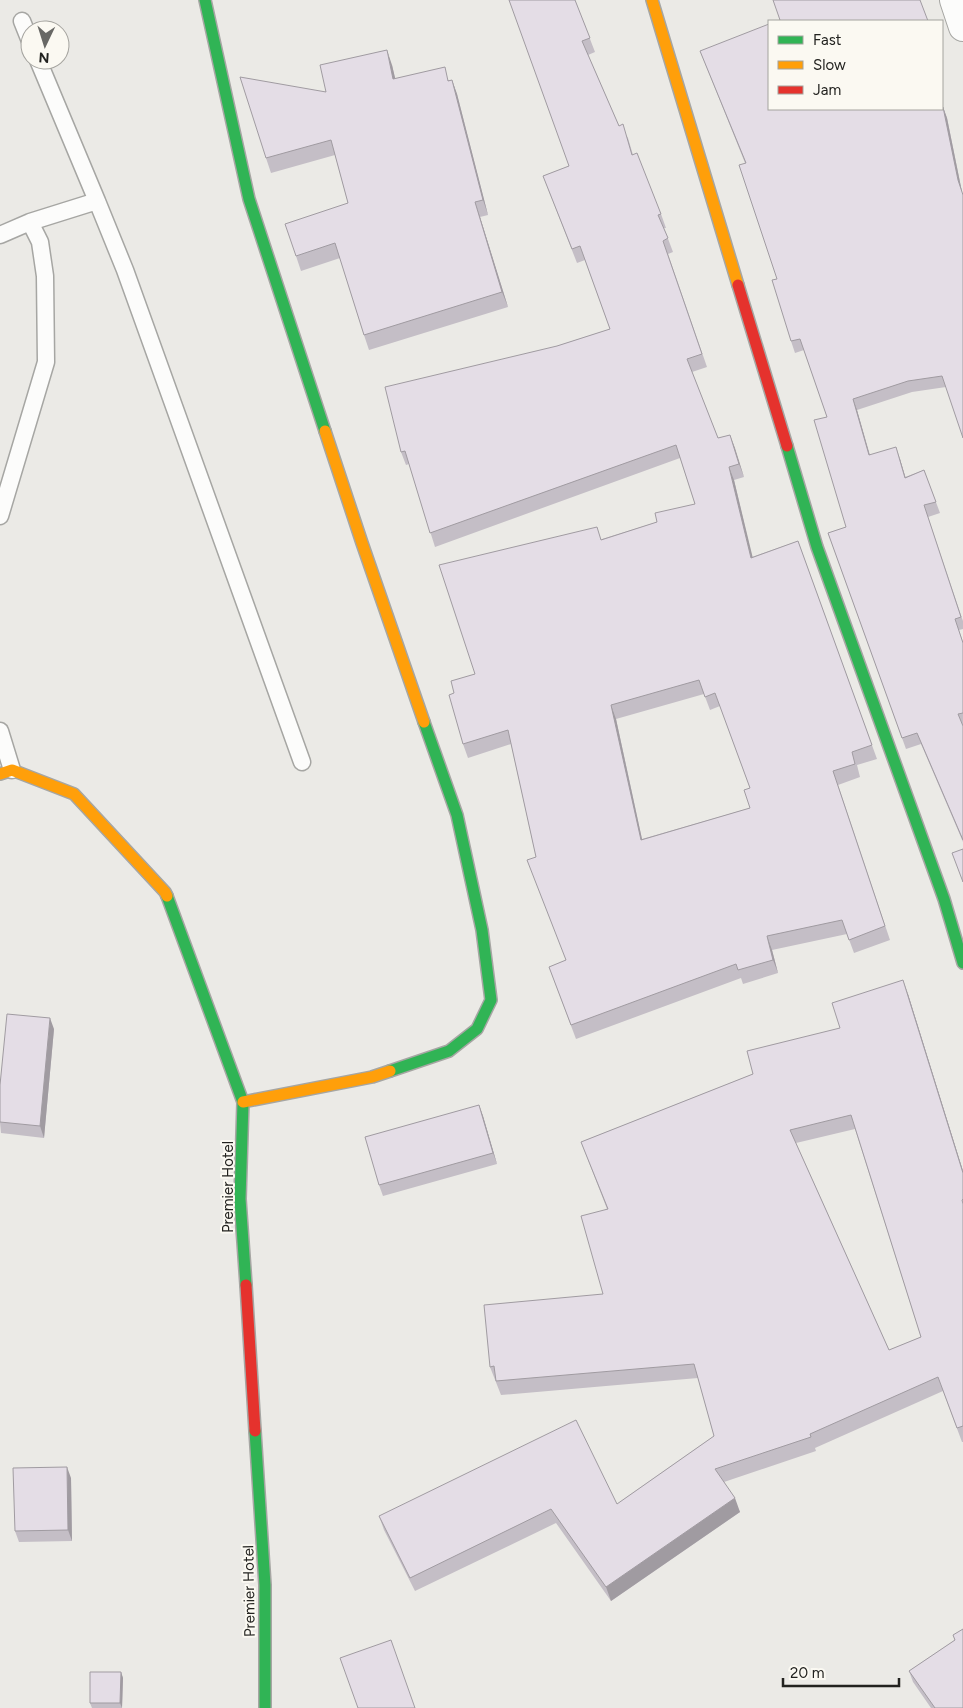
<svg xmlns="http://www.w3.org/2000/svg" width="963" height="1708" viewBox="0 0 963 1708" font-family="Figtree,sans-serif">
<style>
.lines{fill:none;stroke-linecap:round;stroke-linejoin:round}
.lane-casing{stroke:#a6a6a3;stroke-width:19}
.street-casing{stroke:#a6a6a3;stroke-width:30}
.fast-casing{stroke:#a6a6a3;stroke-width:14}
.slow-casing{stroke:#a6a6a3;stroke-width:14}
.jam-casing{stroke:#a6a6a3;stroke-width:14}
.lane{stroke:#fcfcfb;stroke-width:16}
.street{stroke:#fcfcfb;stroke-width:28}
.fast{stroke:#30b455;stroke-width:11}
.slow{stroke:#ff9f0a;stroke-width:11}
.jam{stroke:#e5322d;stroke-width:11}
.wall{fill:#c4bec6;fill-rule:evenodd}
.shaded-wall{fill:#a09ba1}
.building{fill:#e4dde6;stroke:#a09ba1;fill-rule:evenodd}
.labels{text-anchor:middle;stroke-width:4;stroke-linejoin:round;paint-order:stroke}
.street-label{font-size:15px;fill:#22221f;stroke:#fbf9f2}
</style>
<rect width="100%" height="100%" fill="#ebeae6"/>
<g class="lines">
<defs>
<path id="lane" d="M22,21L30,41
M38,60L97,201
M0,235L30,222L97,201L125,270L302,762
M0,516L46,362L45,276L40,242L30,222
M0,731L12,770"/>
<path id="street" d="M954,0L963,27"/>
<path id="fast" d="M205,0L249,199L325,431
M787,446L817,547L944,899L963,963
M167,896L243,1102L240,1199L246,1285
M390,1071L449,1051L477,1029L491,1000L482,930L457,815L424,722
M255,1431L265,1585V1708"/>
<path id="slow" d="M652,0L738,285
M325,431L362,543L424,722
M0,774L12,770L74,794L165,892L167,896
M243,1102L372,1077L390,1071"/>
<path id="jam" d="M738,285L787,446
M246,1285L255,1431"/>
</defs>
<use href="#lane" class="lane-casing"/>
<use href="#street" class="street-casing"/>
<use href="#fast" class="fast-casing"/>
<use href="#slow" class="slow-casing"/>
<use href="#jam" class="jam-casing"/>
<use href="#lane" class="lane"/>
<use href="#street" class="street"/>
<use href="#fast" class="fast"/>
<use href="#slow" class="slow"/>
<use href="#jam" class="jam"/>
</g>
<path class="wall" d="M575,0L595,52L588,55L619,126L628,138L633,155L661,214L666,228H664L673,252L668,254L707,367L692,372L718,438L730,435L744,477L734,480L752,557L798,541L877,759L857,765L860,777L838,785L890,940L854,953L847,934L772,950L778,973L743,984L741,978L576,1039L549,967L566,960L536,857L511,744L468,758L463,744L454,693L475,674L602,539L657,522L695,504L680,458L435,547L409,464L406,465L401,452L557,346L610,329L585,260L577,263L543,176L569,166ZM704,694L710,710L720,706L750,788V808L642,839L616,719Z
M700,51L769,109H942L943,107L947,118L962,192L946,387L912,392L857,410L870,455L900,459L905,477L924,470L940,513L928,517L963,621V629L959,630L963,642V842L921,744L906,749L828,533L846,527L827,417L804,350L795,353L791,341L777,279L745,163Z
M392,65L395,79L450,80H452L457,94L488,215L480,217L508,307L369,350L364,335L340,258L301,271L296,256L348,203L335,155L271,173L266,158L326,92Z
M908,994L963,1171V1442H962L943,1391L815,1448L816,1451L724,1482L740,1512L611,1601L556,1523L415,1591L384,1530L379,1516L617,1504L714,1436L698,1378L501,1395L490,1367L603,1294L607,1209L581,1142L753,1074ZM855,1129L921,1337L889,1350L796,1143Z
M54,1029L44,1138L1,1133L0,1122Z
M479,1105L483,1116L497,1164L383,1196L379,1185Z
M71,1478L72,1541L19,1542L15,1531Z
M963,1629V1708H931L913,1682L909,1671L955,1640L953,1635Z
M121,1672L123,1678L122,1708H92L90,1703Z"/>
<path class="shaded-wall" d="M387,50L392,65L399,94L393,79Z
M452,80L457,94L488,215L483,200Z
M943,107L947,118L962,192L958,180Z
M475,202L480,217L508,307L502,292Z
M853,399L857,410L873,467L869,455Z
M730,435L735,448L744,477L739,464Z
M896,447L900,459L909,489L905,478Z
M729,467L734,480L756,571L751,558Z
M611,705L616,719L645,853L641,840Z
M767,936L772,950L778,973L773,960Z
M903,980L908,994L963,1171V1173Z
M50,1018L54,1029L44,1138L40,1126Z
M479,1105L483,1116L497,1164L493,1153Z
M67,1467L71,1478L72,1541L68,1530Z
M735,1498L740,1512L611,1601L606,1587Z
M121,1672L123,1678L122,1708L120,1703Z"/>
<path class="building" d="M509,0H575L590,38L582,41L619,126L623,124L632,155L637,153L661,214L658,215L668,238L663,241L702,354L687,359L718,438L730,435L739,464L729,467L751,558L798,541L872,745L852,752L855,764L833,771L885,926L849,940L842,920L767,936L773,960L738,970L736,964L571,1025L549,967L566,960L527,860L536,857L508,730L463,744L449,695L454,693L451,681L475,674L439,565L597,527L601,540L657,522L655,513L695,504L676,445L430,533L405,451L401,452L385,387L557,346L610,329L580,246L572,249L543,176L569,166ZM699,680L705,697L715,693L750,788L744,790L750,808L641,840L611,705Z
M773,0H920L928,21H777L780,20Z
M769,24V109H942V107H943L958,180L963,195V438L942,376L908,381L853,399L869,455L896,447L905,478L924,470L936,502L924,505L961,617L955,619L963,643V713L958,714L963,726V840L917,733L902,738L828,533L846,527L814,420L827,417L800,339L791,341L772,280L777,279L739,165L746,163L700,51Z
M387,50L393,79L445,67L448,81L452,80L483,200L475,202L502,292L364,335L335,243L296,256L285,224L348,203L331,140L266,158L240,77L326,92L320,65Z
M963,849V882L952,853Z
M903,980L963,1173V1199L962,1200L963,1204V1426L957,1428L938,1377L810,1434L811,1437L715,1469L735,1498L606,1587L551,1509L410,1578L379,1516L576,1420L617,1504L714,1436L694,1364L496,1381L494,1366L490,1367L484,1305L603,1294L581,1216L608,1209L581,1142L753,1074L747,1051L840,1028L832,1003ZM851,1115L921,1337L889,1350L790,1130Z
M7,1014L50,1018L40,1126L0,1122V1085Z
M479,1105L493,1153L379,1185L365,1137Z
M67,1467L68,1530L15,1531L13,1468Z
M963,1629V1708H935L909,1671L955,1640L953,1635Z
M391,1640L415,1708H358L340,1658Z
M90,1672H121L120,1703H90Z"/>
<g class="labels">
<g class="street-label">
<text transform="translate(228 1187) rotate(-90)" y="5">Premier Hotel</text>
<text transform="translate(249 1591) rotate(-91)" y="5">Premier Hotel</text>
</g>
</g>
<rect x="768" y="20" width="175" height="90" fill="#fbf9f2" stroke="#a4a39e"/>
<rect x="778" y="36" width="25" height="8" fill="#30b455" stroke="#a4a39e"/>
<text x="813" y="45" font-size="15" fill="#22221f">Fast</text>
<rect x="778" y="61" width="25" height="8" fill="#ff9f0a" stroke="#a4a39e"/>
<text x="813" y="70" font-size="15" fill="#22221f">Slow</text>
<rect x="778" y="86" width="25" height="8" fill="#e5322d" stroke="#a4a39e"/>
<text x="813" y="95" font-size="15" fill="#22221f">Jam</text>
<g transform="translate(45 45) rotate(184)"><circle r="24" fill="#fbf9f2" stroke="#a4a39e"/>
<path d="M0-4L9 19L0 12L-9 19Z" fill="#686865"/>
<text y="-8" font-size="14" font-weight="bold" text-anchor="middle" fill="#22221f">N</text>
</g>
<path d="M783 1678v8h116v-8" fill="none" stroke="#22221f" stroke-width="2.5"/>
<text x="790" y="1678" font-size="15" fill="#22221f" stroke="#fbf9f2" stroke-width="4" paint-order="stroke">20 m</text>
</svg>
